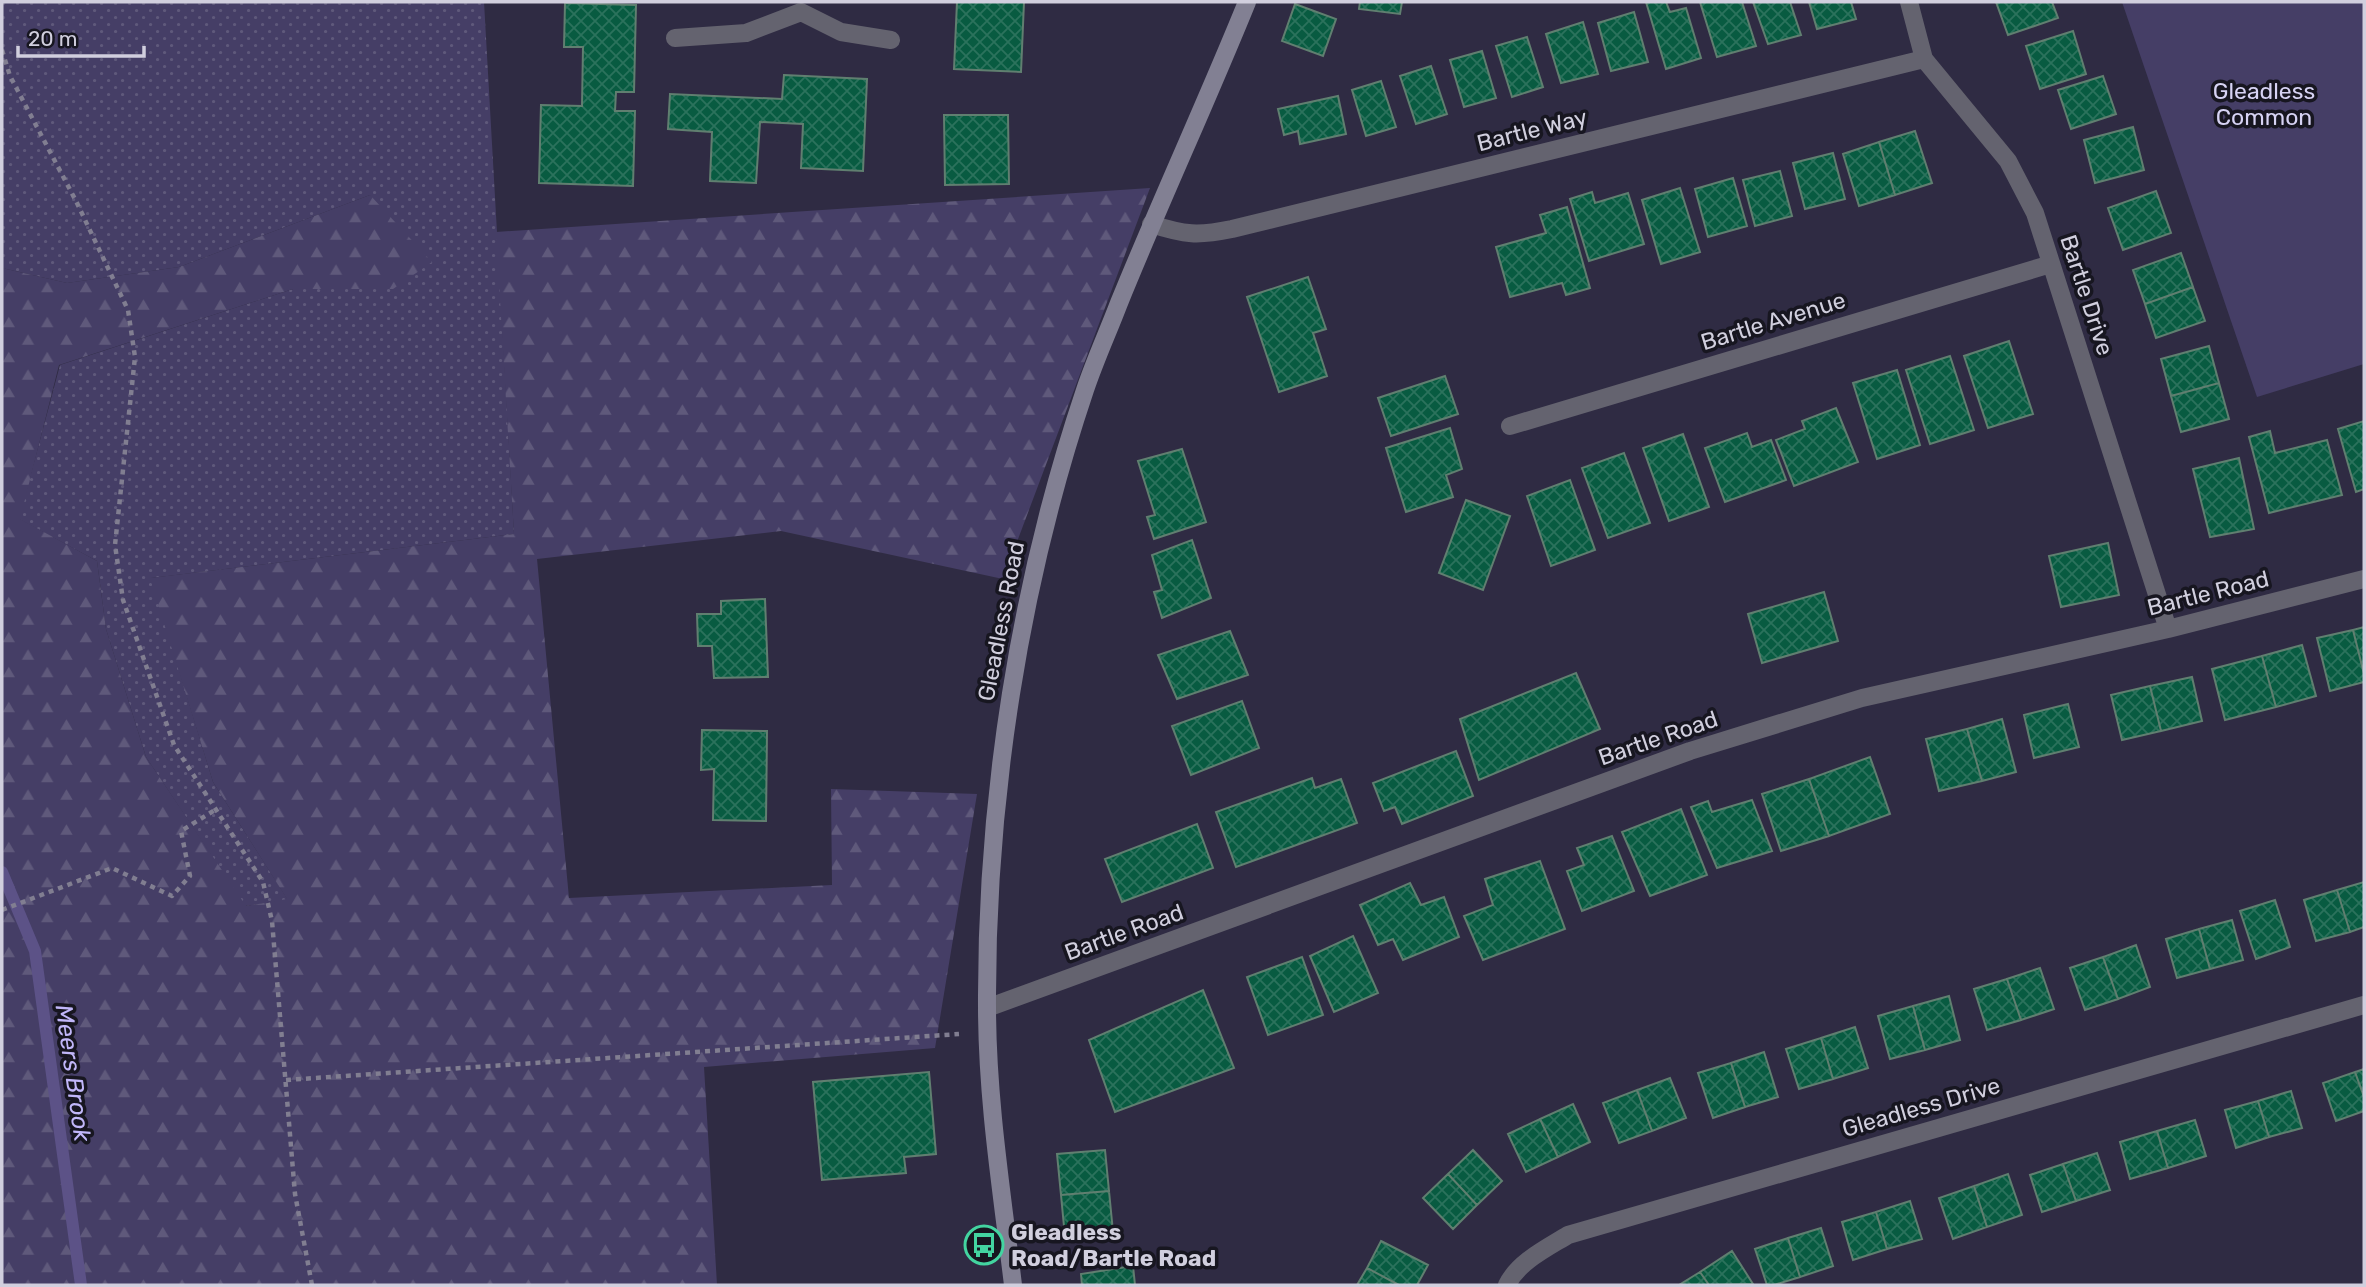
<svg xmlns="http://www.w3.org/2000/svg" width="2366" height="1287" viewBox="0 0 2366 1287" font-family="Rubik,sans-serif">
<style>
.grass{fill:url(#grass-dots)}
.forest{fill:url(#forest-firs)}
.park{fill:#453e66}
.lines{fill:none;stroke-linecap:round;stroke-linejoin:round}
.stream{stroke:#5c5287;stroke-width:12}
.building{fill:url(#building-cross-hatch);stroke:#607f70;stroke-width:2}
.path{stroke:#817e91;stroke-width:4.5;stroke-dasharray:5 5;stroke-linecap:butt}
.minor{stroke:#64636f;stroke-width:18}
.secondary{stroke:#828093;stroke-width:18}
.labels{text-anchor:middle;stroke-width:7;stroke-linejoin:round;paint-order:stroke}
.park-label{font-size:23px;fill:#d7d3f4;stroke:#171620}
.street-label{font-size:23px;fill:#d1cfde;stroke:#171620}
.poi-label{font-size:23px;font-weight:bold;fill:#d1cfde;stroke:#171620;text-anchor:start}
.water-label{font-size:24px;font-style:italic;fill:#c1b7f9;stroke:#171620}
</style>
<defs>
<pattern id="grass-dots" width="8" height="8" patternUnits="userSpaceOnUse" patternTransform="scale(1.75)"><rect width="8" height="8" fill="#453e66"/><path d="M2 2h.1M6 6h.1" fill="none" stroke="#5f597b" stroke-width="1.8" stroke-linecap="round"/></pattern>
<pattern id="forest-firs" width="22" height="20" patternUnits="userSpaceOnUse" patternTransform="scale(1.75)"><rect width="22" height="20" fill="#453e66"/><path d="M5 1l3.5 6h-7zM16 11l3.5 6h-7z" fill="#5f597b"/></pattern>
<pattern id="building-cross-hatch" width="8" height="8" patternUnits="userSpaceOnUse" patternTransform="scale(1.75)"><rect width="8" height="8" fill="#085b41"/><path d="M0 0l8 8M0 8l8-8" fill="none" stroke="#2b725c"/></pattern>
</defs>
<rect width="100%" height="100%" fill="#2f2b43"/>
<path class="grass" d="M2,2H484L514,534L151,578L213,782L288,900L245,906L146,757L106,629L97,561L19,519L60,365L293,289H393L370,195L179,267L67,283L2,268Z"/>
<path class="forest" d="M1150,188L1003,579L781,531L537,559L569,898L832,885L831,789L977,794L935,1048L704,1067L717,1285H2V268L67,283L179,267L370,195L432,262L393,289H293L59,365L20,519L97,561L106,629L146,757L246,906L287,899L213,782L150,578L514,534L496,232Z"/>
<path class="park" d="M2122,2H2364V364L2257,397Z"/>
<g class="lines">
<path class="stream" d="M2,872L35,951L81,1285"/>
</g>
<path class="building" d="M957,2H1024L1021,72L954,69Z
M1360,2H1402L1400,14L1359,9Z
M1646,2H1666L1670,12L1686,8L1701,58L1666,69Z
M1700,2H1742L1756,46L1717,57Z
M1753,2H1790L1801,35L1768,44Z
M1809,2H1851L1856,19L1817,29Z
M1996,2H2052L2058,18L2008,35Z
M565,3L636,5L634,92H616L615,111H635L633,186L539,183L541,105L582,106L583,47H564Z
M1295,4L1336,19L1323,56L1282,41Z
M1634,12L1648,62L1611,71L1598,23Z
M1583,22L1598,74L1561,83L1546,34Z
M2073,31L2086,74L2040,89L2026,46Z
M1527,37L1543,87L1512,97L1496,46Z
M1482,51L1496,98L1464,107L1450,60Z
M1431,66L1447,114L1416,124L1400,76Z
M784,75L867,79L863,171L801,168L803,124L760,122L756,183L710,181L712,132L668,129L670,94L782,99Z
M2103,76L2116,114L2071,129L2058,90Z
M1381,81L1396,127L1366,136L1352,90Z
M1338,96L1346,134L1300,144L1298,131L1284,135L1278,109Z
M944,115H1008L1009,184L945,185Z
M2133,127L2144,170L2095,183L2084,140Z
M1915,131L1932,183L1895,195L1879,142Z
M1879,142L1895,195L1859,206L1843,154Z
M1833,153L1845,199L1805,209L1793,163Z
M1780,171L1792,216L1755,226L1743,180Z
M1733,178L1747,226L1708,237L1695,189Z
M1680,188L1700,252L1661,264L1642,200Z
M2156,191L2171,233L2123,250L2108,208Z
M1592,192L1595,203L1628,193L1644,244L1589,261L1570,199Z
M1567,207L1590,288L1566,295L1562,283L1510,297L1496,247L1546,233L1540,215Z
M2181,253L2193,287L2145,304L2133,270Z
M1308,277L1326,329L1313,333L1327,376L1279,392L1247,297Z
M2193,287L2205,321L2156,338L2145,304Z
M2009,341L2033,414L1988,428L1964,356Z
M2209,346L2219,383L2171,396L2161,359Z
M1950,356L1974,430L1930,444L1906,370Z
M1897,370L1920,445L1877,459L1853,383Z
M1445,376L1458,414L1391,436L1378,398Z
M2219,383L2229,419L2181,432L2171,396Z
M1836,408L1858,462L1794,486L1776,440L1805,429L1802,421Z
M2364,421V489L2356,492L2338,429Z
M1450,428L1462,469L1446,475L1453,497L1406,512L1386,448Z
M2270,431L2275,453L2327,440L2342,495L2269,513L2249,437Z
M1747,433L1752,447L1771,440L1786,480L1725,502L1705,448Z
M1683,434L1709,507L1669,521L1643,448Z
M1182,449L1206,522L1154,539L1147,517L1155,515L1138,461Z
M1624,453L1650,523L1608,538L1582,468Z
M2239,458L2254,529L2210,537L2193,469Z
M1570,480L1595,550L1551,566L1527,496Z
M1466,500L1510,516L1483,590L1439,573Z
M1192,540L1211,598L1162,618L1154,592L1162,590L1152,555Z
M2108,543L2119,595L2061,607L2049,556Z
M1824,592L1838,641L1762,663L1748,614Z
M765,599L768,677L714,678L712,646H698L697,614H721V601Z
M2364,627V674L2353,630Z
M2353,630L2364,674V682L2330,691L2317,638Z
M1230,631L1248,675L1177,699L1158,655Z
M2302,645L2316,696L2276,707L2262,656Z
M2262,656L2276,707L2225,720L2212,669Z
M1576,673L1600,729L1479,780L1460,719Z
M2192,677L2202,721L2161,731L2150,686Z
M2150,686L2161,731L2122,740L2111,695Z
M1242,701L1259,748L1191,775L1172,726Z
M2068,704L2079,747L2034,758L2024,715Z
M2002,719L2016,772L1982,781L1967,729Z
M1967,729L1982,781L1939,791L1926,739Z
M702,730L767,731L766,821L713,820L714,769L701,770Z
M1456,751L1473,796L1402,824L1395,807L1384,811L1373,783Z
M1870,757L1890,814L1829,836L1809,779Z
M1312,778L1315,788L1341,779L1357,823L1236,867L1216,812Z
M1809,779L1829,836L1781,851L1762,794Z
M1752,800L1772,851L1717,868L1691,807L1708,801L1712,812Z
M1681,809L1707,875L1650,896L1622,832Z
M1197,824L1213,868L1122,902L1105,859Z
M1612,836L1634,891L1582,911L1567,871L1584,865L1577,848Z
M1540,861L1565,929L1483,960L1464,916L1493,905L1485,879Z
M2364,882V927L2350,932L2337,890Z
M1410,883L1421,905L1444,897L1459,937L1403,960L1393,939L1378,945L1360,905Z
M2337,890L2350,932L2316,941L2304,900Z
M2275,900L2290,947L2256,959L2240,911Z
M2232,920L2243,960L2210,969L2199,929Z
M2199,929L2210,969L2177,978L2166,939Z
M1353,936L1378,993L1334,1012L1310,956Z
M2136,945L2150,987L2118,999L2103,957Z
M1302,957L1323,1015L1268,1035L1247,977Z
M2103,957L2118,999L2085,1010L2070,968Z
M2040,968L2054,1009L2021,1020L2007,979Z
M2007,979L2021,1020L1987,1030L1974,989Z
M1203,990L1234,1068L1115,1112L1089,1040Z
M1949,996L1960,1040L1925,1050L1913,1006Z
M1913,1006L1925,1050L1890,1059L1878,1016Z
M1855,1027L1868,1068L1833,1079L1821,1038Z
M1821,1038L1833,1079L1799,1089L1786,1049Z
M1764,1052L1778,1097L1745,1107L1731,1063Z
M1731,1063L1745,1107L1713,1118L1698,1073Z
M2364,1069V1097L2355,1072Z
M929,1072L936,1154L904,1157L906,1173L822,1180L813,1082Z
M2355,1072L2364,1097V1111L2336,1121L2323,1083Z
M1670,1078L1686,1118L1652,1131L1637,1090Z
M1637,1090L1652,1131L1619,1143L1603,1103Z
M2291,1091L2302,1128L2269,1137L2258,1101Z
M2258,1101L2269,1137L2236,1148L2225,1110Z
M1573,1104L1590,1142L1558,1157L1540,1119Z
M1540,1119L1558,1157L1526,1172L1508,1134Z
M2195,1120L2206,1156L2168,1168L2157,1131Z
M2157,1131L2168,1168L2130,1179L2120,1142Z
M1105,1150L1109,1191L1061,1195L1057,1154Z
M1473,1150L1502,1181L1477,1205L1448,1174Z
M2097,1153L2110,1190L2076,1201L2063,1164Z
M2063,1164L2076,1201L2042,1212L2030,1175Z
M1448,1174L1477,1205L1453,1229L1423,1198Z
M2008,1174L2022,1215L1987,1227L1974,1186Z
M1974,1186L1987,1227L1953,1239L1939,1198Z
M1109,1191L1113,1232L1065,1237L1061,1195Z
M1910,1201L1922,1239L1887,1249L1876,1212Z
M1876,1212L1887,1249L1853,1260L1842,1222Z
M1821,1228L1833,1266L1800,1277L1788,1238Z
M1788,1238L1800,1277L1774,1285H1767L1755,1249Z
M1381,1241L1428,1265L1417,1285H1399L1367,1268Z
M1732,1251L1753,1284L1709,1285L1700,1272Z
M1133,1266L1135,1285H1082L1081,1274Z
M1367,1268L1399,1285H1357Z
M1700,1272L1709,1285H1679Z"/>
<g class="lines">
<path class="path" d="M2,50L10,76L76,201L128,310L135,357L115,545L123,600L174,745L263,882L272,921L295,1194L312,1285
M2,910L112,868L172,896L190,876L181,831L215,810
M286,1080L959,1034"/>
<path class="minor" d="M1909,2L1924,59L2008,161L2035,213L2168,629
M675,38L746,33L801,12L841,32L891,40
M1151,224C1185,235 1198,236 1232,229L1924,59
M1510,426L2051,264
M987,1008L1690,751L1862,698L2168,629L2364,579
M1507,1285C1518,1262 1547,1248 1568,1235L2364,1005"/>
<path class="secondary" d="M1013,1285C1002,1193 987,1100 987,1006C986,800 1019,586 1085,390C1095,360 1108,332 1119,303C1160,202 1206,103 1247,2"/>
</g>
<defs>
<symbol id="bus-ring" viewBox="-11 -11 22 22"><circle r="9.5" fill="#171620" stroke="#43d4a0" stroke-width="1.5"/><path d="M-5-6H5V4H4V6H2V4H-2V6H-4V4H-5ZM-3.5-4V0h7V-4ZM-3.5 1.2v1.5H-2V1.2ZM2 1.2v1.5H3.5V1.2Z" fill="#43d4a0"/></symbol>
</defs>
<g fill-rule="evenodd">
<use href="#bus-ring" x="962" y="1223" width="44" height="44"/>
</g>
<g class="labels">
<g class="park-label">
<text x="2264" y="99">Gleadless<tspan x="2264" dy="26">Common</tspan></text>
</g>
<g class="street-label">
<text transform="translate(1532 130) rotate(-14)" y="8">Bartle Way</text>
<text transform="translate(2087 295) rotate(72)" y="8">Bartle Drive</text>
<text transform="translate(1773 321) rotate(-17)" y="8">Bartle Avenue</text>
<text transform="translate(2208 593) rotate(-14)" y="8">Bartle Road</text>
<text transform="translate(1001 621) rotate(-79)" y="8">Gleadless Road</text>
<text transform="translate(1658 738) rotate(-19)" y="8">Bartle Road</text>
<text transform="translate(1124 932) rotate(-20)" y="8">Bartle Road</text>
<text transform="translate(1921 1107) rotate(-16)" y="8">Gleadless Drive</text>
</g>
<g class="poi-label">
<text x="1011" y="1240">Gleadless<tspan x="1011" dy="26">Road/Bartle Road</tspan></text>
</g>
<g class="water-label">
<text transform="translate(73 1073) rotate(82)" y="8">Meers Brook</text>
</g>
</g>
<rect width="2366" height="1287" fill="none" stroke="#d1cfde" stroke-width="7"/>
<path d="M18 46v10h126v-10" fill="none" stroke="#d1cfde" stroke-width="3.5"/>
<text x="28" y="46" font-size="21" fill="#d1cfde" stroke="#171620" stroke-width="5" paint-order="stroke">20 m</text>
</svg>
